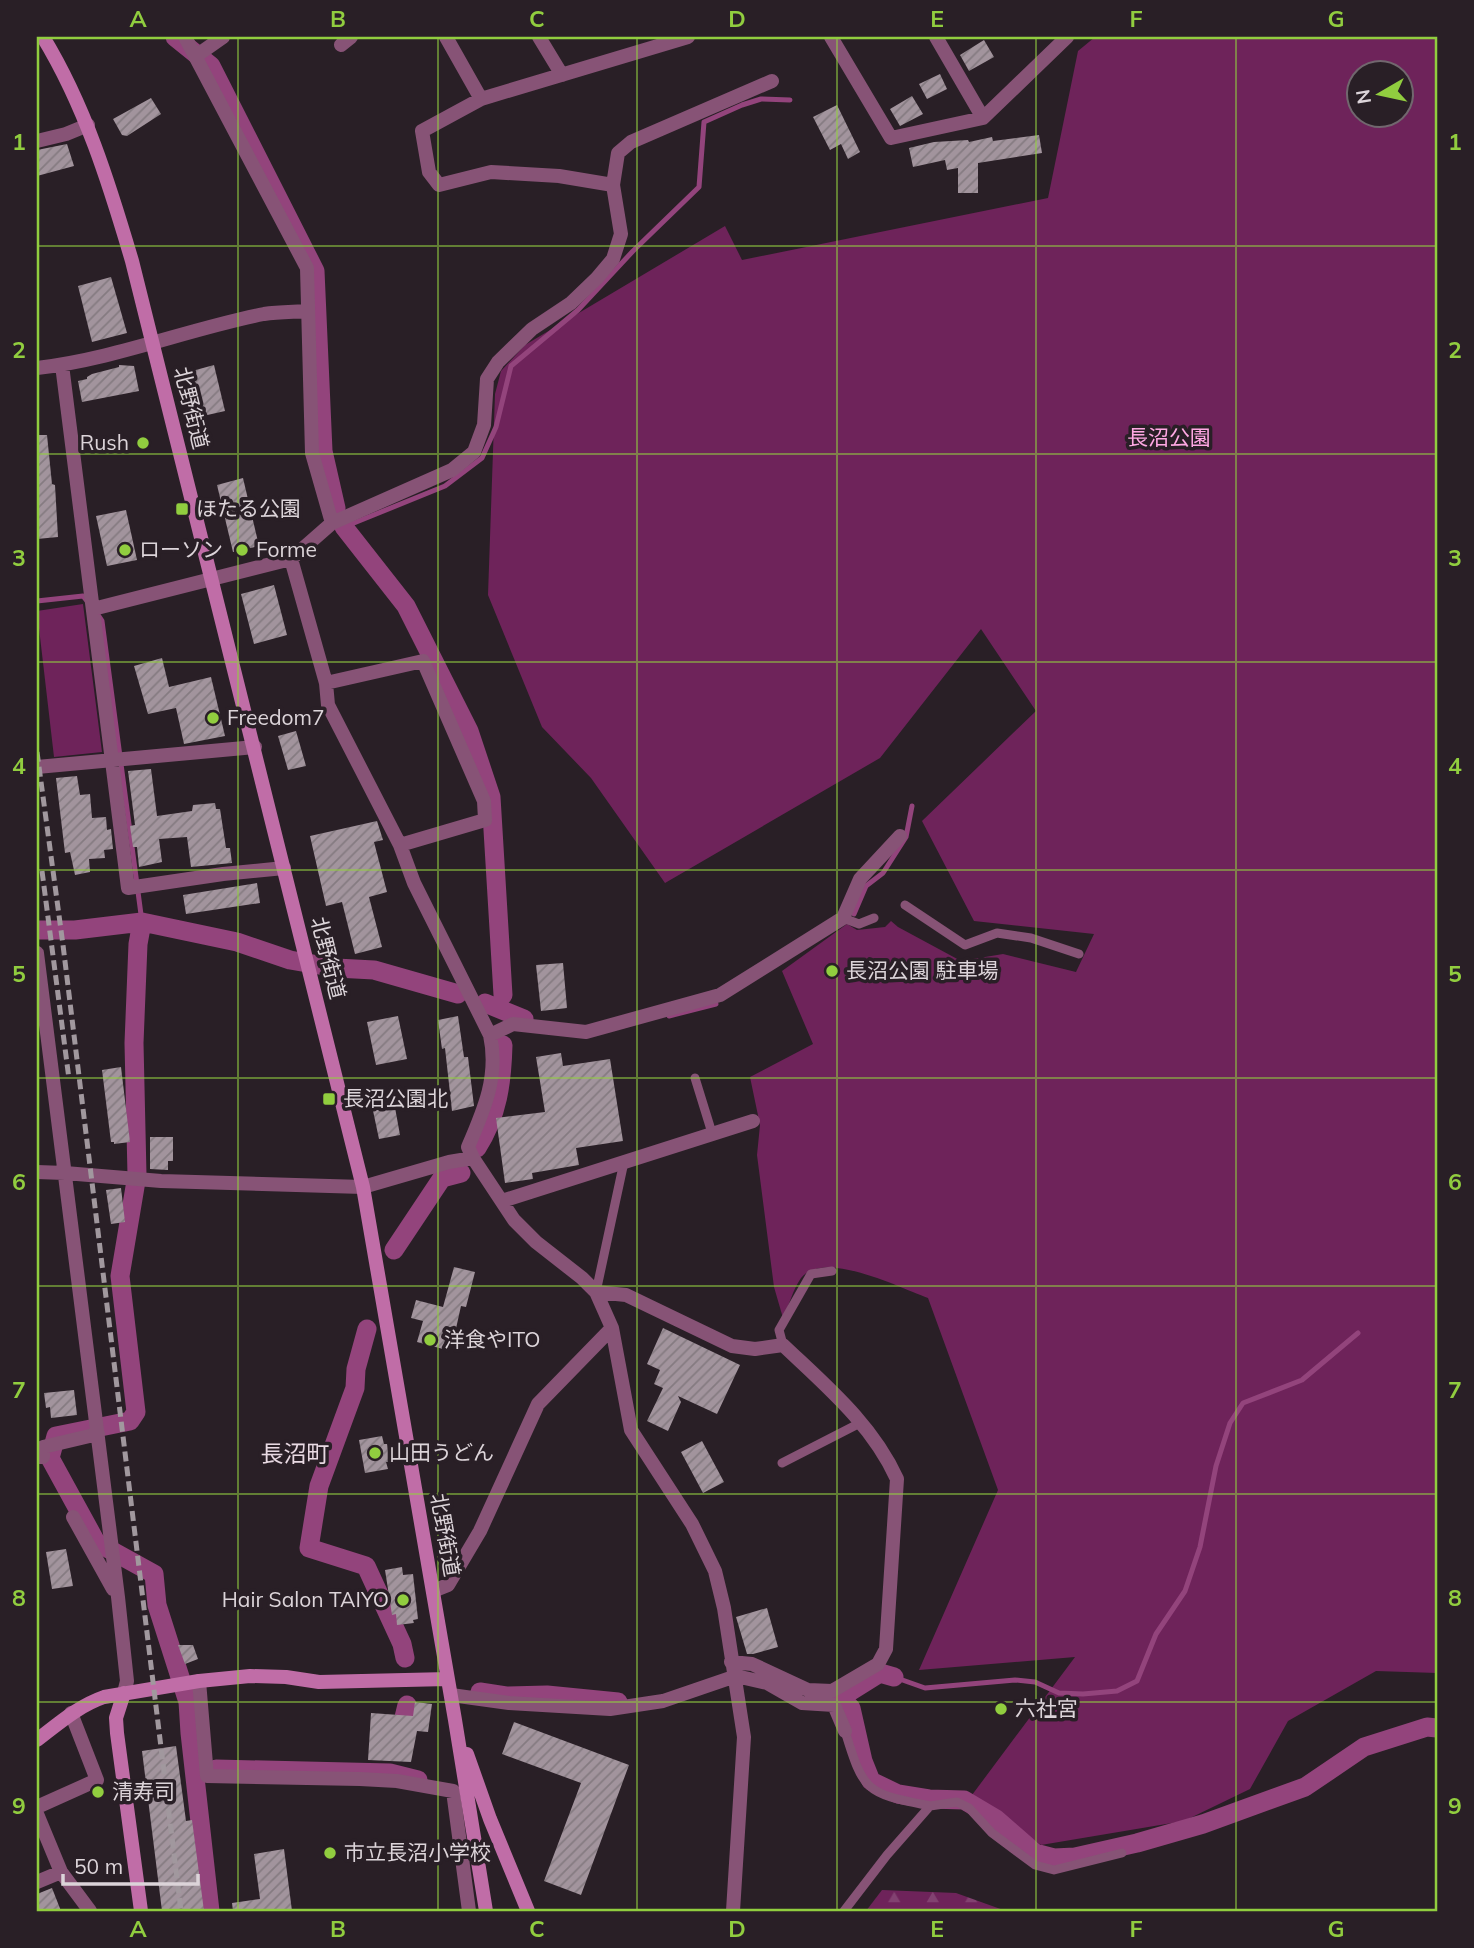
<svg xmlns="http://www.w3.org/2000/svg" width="1474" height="1948" viewBox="0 0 1474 1948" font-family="Mulish,'Noto Sans JP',sans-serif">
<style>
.forest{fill:url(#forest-firs)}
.green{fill:#6e235a;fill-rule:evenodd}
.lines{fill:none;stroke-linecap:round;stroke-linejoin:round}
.stream{stroke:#93447c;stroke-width:5}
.canal{stroke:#93447c;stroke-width:19}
.building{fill:url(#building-hatch)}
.lane{stroke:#875376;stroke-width:9}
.street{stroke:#875376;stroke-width:14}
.secondary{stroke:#c06da7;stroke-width:14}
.rail{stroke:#a1989e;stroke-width:5;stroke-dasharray:10 5;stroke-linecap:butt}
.grid{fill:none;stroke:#91cd3f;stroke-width:2;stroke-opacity:0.55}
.poi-dot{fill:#91cd3f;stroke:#291f26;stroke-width:2.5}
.labels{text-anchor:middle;stroke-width:7;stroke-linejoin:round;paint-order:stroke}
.street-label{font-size:21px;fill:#dcd4d9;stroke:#291f26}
.park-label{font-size:21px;fill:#ffa8e3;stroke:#291f26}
.poi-label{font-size:21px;fill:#dcd4d9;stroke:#291f26;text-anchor:start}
.neighbourhood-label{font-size:23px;fill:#e8d9e2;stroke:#291f26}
.neatline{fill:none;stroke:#91cd3f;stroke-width:2.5}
.grid-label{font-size:23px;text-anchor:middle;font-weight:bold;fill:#91cd3f}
</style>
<defs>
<pattern id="forest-firs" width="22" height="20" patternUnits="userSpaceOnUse" patternTransform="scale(1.75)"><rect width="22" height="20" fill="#6e235a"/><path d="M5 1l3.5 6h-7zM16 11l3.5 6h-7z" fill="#824271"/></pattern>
<pattern id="building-hatch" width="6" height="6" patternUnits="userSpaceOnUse" patternTransform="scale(1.75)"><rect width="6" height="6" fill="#a2949d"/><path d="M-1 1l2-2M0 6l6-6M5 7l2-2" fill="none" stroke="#857b81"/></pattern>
</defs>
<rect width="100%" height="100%" fill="#291f26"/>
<path class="forest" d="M882,1890L956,1893L1006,1911H866Z"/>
<path class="green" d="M1095,37H1437V1673L1376,1671L1288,1721L1250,1789L1184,1821L1041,1845L972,1795L1075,1657L919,1670L998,1490L928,1298C900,1288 824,1249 801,1278C793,1289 789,1306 783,1318L774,1287L757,1155L760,1125L750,1077L813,1044L782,971L847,924L857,930L885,927L891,921L898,927L961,961L1003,954L1076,972L1094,934L974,921L922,821L1036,711L981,629L880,758L665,883L591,778L542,727L488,595L495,394L501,371L525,345L725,226L742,260L1048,198L1078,51ZM1358,74H1400V116H1358Z
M83,604L102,752L54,757L37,611Z"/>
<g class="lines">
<path class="stream" d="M344,527L445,486L482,458L496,427L511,366L578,310L633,251L699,187L704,122L742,105L761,99L790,100
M37,601L83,596L87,601
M98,615L102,621L142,922
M854,914L866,886L883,873L906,837L912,806
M669,1016L716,1004
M894,1677L925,1688L1015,1680L1035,1682L1059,1693L1083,1694L1117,1691L1137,1681L1156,1634L1185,1591L1200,1547L1216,1466L1230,1423L1243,1403L1302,1380L1358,1333"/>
<path class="canal" d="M175,37L211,66L315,271L323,451L336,508
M344,527L406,606L469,731L491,797L503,995
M37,930H75L142,922L237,942L290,960L336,968L374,970L458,994
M485,1003L524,1019
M477,1148C498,1115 502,1082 503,1045
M394,1250L442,1178L461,1173
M367,1329L356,1369L355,1388L319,1486L309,1548L366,1566L402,1644L405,1658
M41,1451L50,1458L96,1542L154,1574L157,1605L188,1702L190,1733L210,1911
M50,1458L56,1436L130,1421L136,1412L120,1276L137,1175L134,1043L138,944L142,922
M480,1692L506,1696L547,1695L618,1702
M840,1698L851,1708L863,1761L871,1781L898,1794L929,1799L964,1800L996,1819L1035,1853L1054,1858L1075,1857L1137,1843L1203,1824L1305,1787L1364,1747L1427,1727L1437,1728
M829,1699L840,1698L880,1673L894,1677
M399,1738L407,1705
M216,1769L390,1773L418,1780"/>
</g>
<path class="building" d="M984,40L994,57L969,71L960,55Z
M940,74L947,89L927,99L919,84Z
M912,96L923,114L900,126L890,109Z
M151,98L161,114L127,136L122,135L113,119Z
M837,105L860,152L848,159L841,144L830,150L813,117Z
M1039,135L1042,153L978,163V193H958V168L947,170L945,160L913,167L909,148L934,142L968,140L969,142L992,137L993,141Z
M67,144L74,166L37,176V150Z
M111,277L127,333L92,342L78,286Z
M119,365L134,366L139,391L82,402L78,381L87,379V377L92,374L119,367Z
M214,365L225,411L203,416L192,371Z
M37,435H47L52,484L55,485L58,537L37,539Z
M243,478L259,546L233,552L217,485Z
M126,510L137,560L107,566L96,516Z
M274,585L287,635L254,644L241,594Z
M162,658L169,687L211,677L225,736L184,744L176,708L148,714L134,666Z
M296,731L306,766L288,770L278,736Z
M151,769L157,816L192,811L193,805L215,803L216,809H220L226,848H230L232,863L191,867L187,837L159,839L162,862L139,867L137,847H133L130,826L135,825L128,771Z
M77,776L80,795L90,794L92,818L106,817L107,830L111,829L113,849L104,850L105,858L89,859L90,872L75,875L70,852L65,853L56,778Z
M377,821L383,840L374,842L387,892L369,897L382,947L355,954L342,902L326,906L310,836Z
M257,883L260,903L186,914L183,895Z
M563,963L567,1008L541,1011L536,965Z
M398,1016L407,1059L376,1065L367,1022Z
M458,1016L464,1057H468L474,1106L452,1111L445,1048L442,1049L438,1020Z
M561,1053L563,1066L610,1059L623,1141L576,1148L579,1165L532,1173L533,1179L505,1183L496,1118L545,1112L536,1057Z
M121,1067L130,1142L114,1144V1142H111L102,1070Z
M394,1102L400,1135L379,1139L372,1106Z
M150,1137H173V1161H168V1170L150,1169Z
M121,1188L125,1222L111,1224L106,1190Z
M454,1267L475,1272L466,1307L461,1306L455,1333L447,1331L443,1349L417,1342L423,1321L411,1318L416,1300L443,1307Z
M663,1328L740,1365L717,1414L678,1396L681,1402L668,1431L647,1421L663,1388L654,1384L660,1370L647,1364Z
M74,1390L77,1415L51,1418L50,1407L46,1408L44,1393Z
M382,1436L384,1444H387L390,1462H386L388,1469L365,1473L359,1440Z
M702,1441L724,1482L703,1493L681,1452Z
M66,1549L73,1586L52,1589L46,1552Z
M402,1567L403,1575L413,1574L418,1619L413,1620L414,1623L397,1625L396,1614L392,1615L385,1570Z
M767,1608L778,1647L753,1654H747L736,1617Z
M178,1645H193L198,1659L185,1664Z
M415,1702L432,1704L428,1732L417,1731L411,1762L368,1760L371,1713L413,1716Z
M514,1722L629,1765L581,1895L544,1881L581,1783L502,1754Z
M176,1746L186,1821L192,1820L204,1911H162L142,1751Z
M284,1849L292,1911H233L232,1903L260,1899L254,1854Z
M52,1888L61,1911H37V1894Z"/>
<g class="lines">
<path class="lane" d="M905,905L965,945L997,933L1031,938L1079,954
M843,918L859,924L874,918
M695,1078L712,1133
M596,1292L624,1162
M783,1345L779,1330L811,1274L832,1271
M782,1463L862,1422
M845,1731C864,1794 867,1793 930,1806
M844,1911L887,1855L930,1806L957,1802L969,1808L992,1833L1035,1865L1054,1870L1122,1853"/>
<path class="street" d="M185,37L307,268L312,453L332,523
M446,37L481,99
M539,37L562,75
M688,37L481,99L422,131L429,172L439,185L491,172L559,176L613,185L618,153L631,142L772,81
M831,37L891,138L983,118L1067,37
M936,37L983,118
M341,45L351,37
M196,56L223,37
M37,141L66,134L88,125
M62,365L128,888L223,874L284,868
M37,368C115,359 188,329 264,314C278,312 294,312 308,311
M291,559L326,683L328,705L400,845L414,883L490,1035C499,1076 484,1110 468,1147L473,1158L514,1220L536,1242L582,1278L596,1292L612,1328L631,1430L692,1524L715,1571L724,1608L744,1737L733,1911
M93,609L291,559L332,523L452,470L474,452L484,425L487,379L498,362L532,329L571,303L597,278L613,259L621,234L613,185
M326,683L423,661L484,801L485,820L400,845
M37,767L255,747
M37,953L118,1597L127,1681L124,1693
M490,1035L513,1024L586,1032L720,995L843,918L860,879L900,836
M37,1172L65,1173L161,1181L363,1187L449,1162L473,1158
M502,1201L753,1121
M596,1292L626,1295L732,1346L755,1349L783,1345C826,1386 872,1424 897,1479L886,1649L878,1664L832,1691L808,1690L752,1664L731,1662
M37,1457H43V1447L98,1434
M73,1517L113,1589
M433,1591L448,1585L480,1531L538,1404L612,1328
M199,1681L207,1776L360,1779L397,1781L453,1791L469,1911
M451,1695L509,1703L610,1709L663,1701L736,1676L767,1683L802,1703L834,1705L845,1731
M37,1807L97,1780L71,1713
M37,1814L61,1872L90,1911
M37,1882L61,1872"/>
<path class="secondary" d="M43,37C85,106 109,183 132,261L363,1187L455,1720L486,1911
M124,1693L116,1718L117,1733L141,1911
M37,1740C58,1724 78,1706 104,1697L199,1681L250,1676L286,1677L319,1682L448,1679
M467,1754L490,1819L528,1911"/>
<path class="rail" d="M37,752L63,945L181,1911
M42,871L69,1079"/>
</g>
<path class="grid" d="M238,37V1911M438,37V1911M637,37V1911M837,37V1911M1036,37V1911M1236,37V1911M37,246H1437M37,454H1437M37,662H1437M37,870H1437M37,1078H1437M37,1286H1437M37,1494H1437M37,1702H1437"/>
<g class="poi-dot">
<circle cx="143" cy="443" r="7"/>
<rect x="175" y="502" width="14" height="14" rx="3.5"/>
<circle cx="125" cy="550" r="7"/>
<circle cx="242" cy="550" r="7"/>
<circle cx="213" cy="718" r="7"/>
<circle cx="832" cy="971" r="7"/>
<rect x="322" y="1092" width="14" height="14" rx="3.5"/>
<circle cx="430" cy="1340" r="7"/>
<circle cx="375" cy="1453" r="7"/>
<circle cx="403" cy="1600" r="7"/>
<circle cx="1001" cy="1709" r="7"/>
<circle cx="98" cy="1792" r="7"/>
<circle cx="330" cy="1853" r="7"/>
</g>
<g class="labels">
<g class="street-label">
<text transform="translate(191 408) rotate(76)" y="7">北野街道</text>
<text transform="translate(328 958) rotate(76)" y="7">北野街道</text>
<text transform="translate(445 1535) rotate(80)" y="7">北野街道</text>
</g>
<g class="park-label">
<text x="1169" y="445">長沼公園</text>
</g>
<g class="poi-label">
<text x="129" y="450" text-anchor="end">Rush</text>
<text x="196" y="516">ほたる公園</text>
<text x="139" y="557">ローソン</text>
<text x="256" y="557">Forme</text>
<text x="227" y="725">Freedom7</text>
<text x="846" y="978">長沼公園 駐車場</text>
<text x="343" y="1106">長沼公園北</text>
<text x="444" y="1347">洋食やITO</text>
<text x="389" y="1460">山田うどん</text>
<text x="389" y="1607" text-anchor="end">Hair Salon TAIYO</text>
<text x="1015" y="1716">六社宮</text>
<text x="112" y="1799">清寿司</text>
<text x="344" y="1860">市立長沼小学校</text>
</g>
<g class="neighbourhood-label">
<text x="295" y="1462">長沼町</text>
</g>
</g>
<rect width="1474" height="1948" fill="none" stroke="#291f26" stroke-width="77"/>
<g transform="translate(1380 94) rotate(261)"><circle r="33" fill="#291f26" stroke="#71676e" stroke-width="2"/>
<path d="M0-5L12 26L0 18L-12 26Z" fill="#91cd3f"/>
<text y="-10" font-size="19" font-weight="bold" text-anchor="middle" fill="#dcd4d9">N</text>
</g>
<path d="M63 1874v10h135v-10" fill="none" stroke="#dcd4d9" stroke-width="3.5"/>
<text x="74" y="1874" font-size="21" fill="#dcd4d9" stroke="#291f26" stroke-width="5" paint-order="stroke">50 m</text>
<rect x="38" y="38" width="1398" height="1872" class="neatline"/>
<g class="grid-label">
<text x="138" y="27">A</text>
<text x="338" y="27">B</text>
<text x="537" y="27">C</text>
<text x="737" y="27">D</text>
<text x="937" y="27">E</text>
<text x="1136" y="27">F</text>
<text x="1336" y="27">G</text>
<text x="19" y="150">1</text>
<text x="1455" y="150">1</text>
<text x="19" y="358">2</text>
<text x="1455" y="358">2</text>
<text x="19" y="566">3</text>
<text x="1455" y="566">3</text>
<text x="19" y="774">4</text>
<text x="1455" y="774">4</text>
<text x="19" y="982">5</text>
<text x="1455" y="982">5</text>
<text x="19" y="1190">6</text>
<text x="1455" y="1190">6</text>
<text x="19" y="1398">7</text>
<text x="1455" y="1398">7</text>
<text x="19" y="1606">8</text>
<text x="1455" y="1606">8</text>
<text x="19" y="1814">9</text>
<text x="1455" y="1814">9</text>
<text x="138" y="1937">A</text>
<text x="338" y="1937">B</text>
<text x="537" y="1937">C</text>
<text x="737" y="1937">D</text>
<text x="937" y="1937">E</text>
<text x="1136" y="1937">F</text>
<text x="1336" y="1937">G</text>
</g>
</svg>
